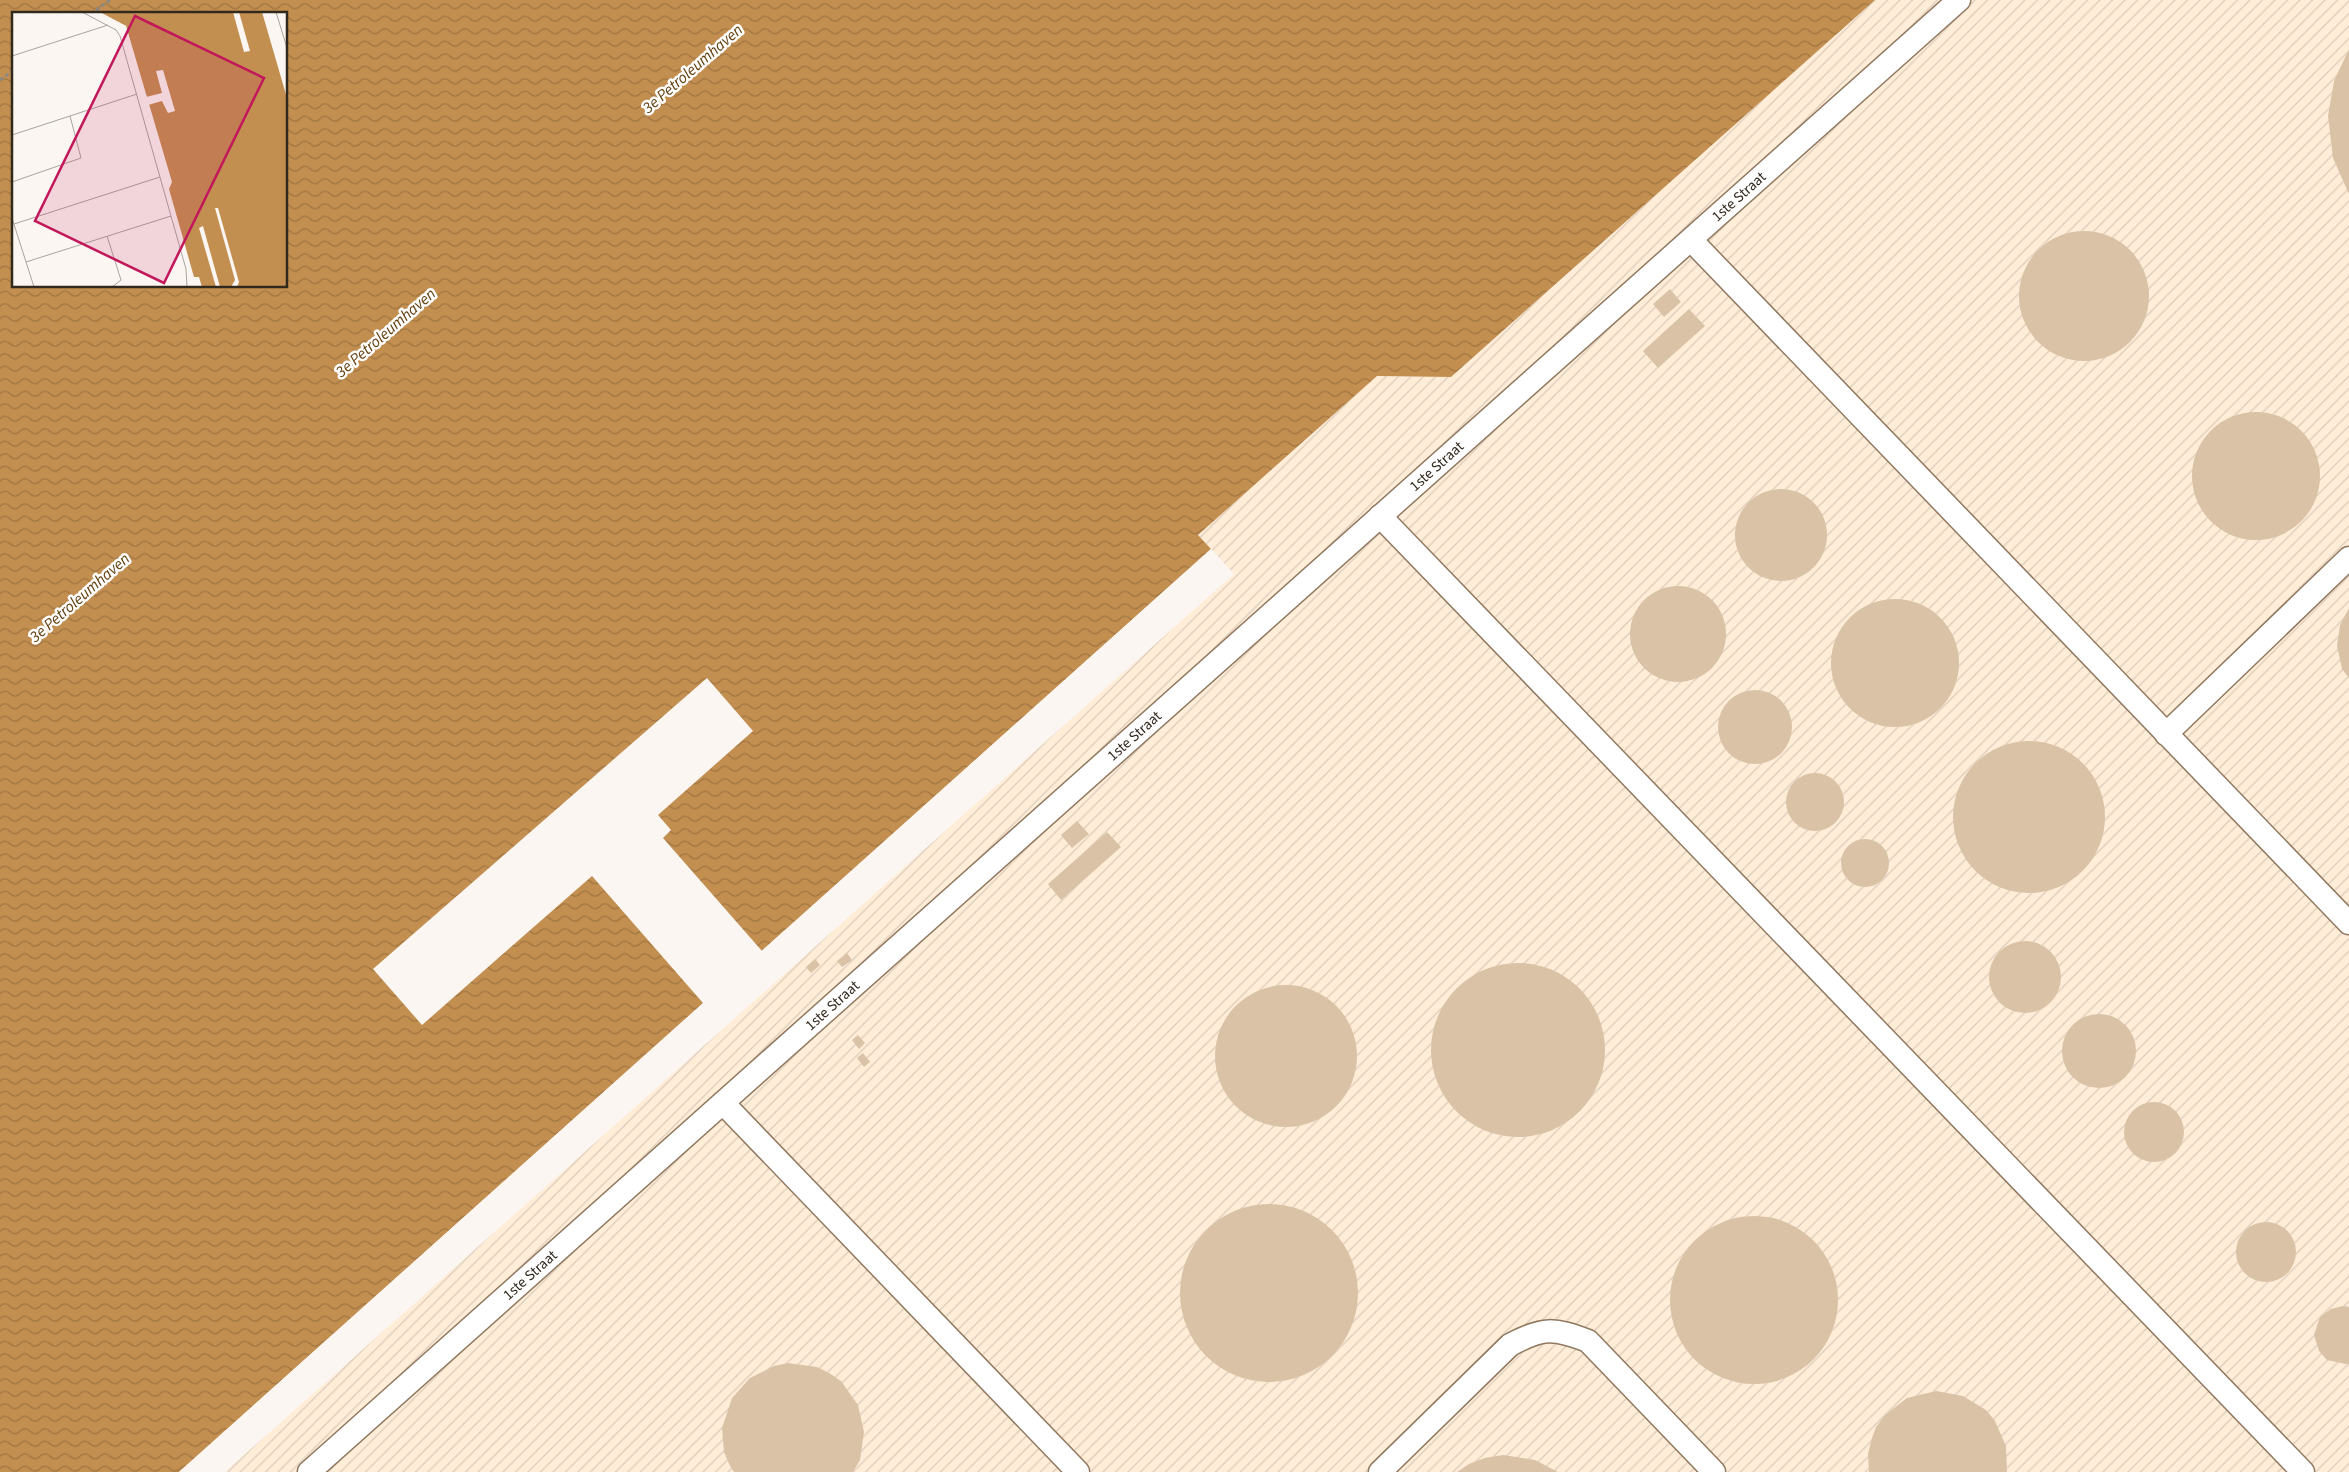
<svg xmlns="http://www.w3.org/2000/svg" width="2349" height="1472" viewBox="0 0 2349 1472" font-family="'Source Sans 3',sans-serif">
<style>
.industrial{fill:url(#industrial-furrows)}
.water{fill:url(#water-waves);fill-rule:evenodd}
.pier{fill:#fbf6f1}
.building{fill:#dac2a7}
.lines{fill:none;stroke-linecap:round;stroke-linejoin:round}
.service-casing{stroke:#907960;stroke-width:25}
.path{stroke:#8f8880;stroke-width:3;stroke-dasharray:4 2.5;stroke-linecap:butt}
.service{stroke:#fff;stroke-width:22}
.labels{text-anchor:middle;stroke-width:5;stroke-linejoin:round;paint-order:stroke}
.street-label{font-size:15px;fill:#31281e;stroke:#fff}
.water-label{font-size:16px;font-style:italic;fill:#654110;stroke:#fff}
.inset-road{fill:none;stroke:#aaa49d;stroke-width:1}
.view{fill:#c2185b;fill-opacity:0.15;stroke:#c2185b;stroke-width:2.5}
.inset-edge{fill:none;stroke:#31281e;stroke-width:2.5}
</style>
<defs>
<pattern id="industrial-furrows" width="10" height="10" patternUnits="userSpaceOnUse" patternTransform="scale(1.25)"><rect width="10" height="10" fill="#ffedd8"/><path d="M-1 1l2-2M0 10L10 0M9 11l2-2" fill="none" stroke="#dbcbb9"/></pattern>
<pattern id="water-waves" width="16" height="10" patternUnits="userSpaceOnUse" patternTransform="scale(1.25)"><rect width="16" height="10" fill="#c38f50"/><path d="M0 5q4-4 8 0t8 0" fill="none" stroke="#9f7542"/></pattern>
</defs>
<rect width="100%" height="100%" fill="#fbf6f1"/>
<path class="industrial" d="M1875,0H2349V1472H225L1234,574L1198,535L1377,376L1451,377Z"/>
<path class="water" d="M0,0H1875L1451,377L1377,376L1198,535L1211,549L179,1472H0ZM14,14H286V286H14Z"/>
<path class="pier" d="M1211,549L1213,551L183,1472H179L703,1003L592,876L422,1025L373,969L707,678L753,731L658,815L671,830L663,838L762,951Z"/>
<path class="building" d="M2349,49V194L2333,158L2328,116L2334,81Z
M2019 296a65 65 0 1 1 130 0a65 65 0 1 1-130 0Z
M1670,289L1681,302L1664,317L1653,304Z
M1689,309L1705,326L1658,368L1643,351Z
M2192 476a64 64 0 1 1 128 0a64 64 0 1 1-128 0Z
M1735 535a46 46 0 1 1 92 0a46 46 0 1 1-92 0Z
M1630 634a48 48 0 1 1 96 0a48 48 0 1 1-96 0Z
M1831 663a64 64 0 1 1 128 0a64 64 0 1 1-128 0Z
M2349,608V678L2342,669L2337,646L2340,625Z
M1718 727a37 37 0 1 1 74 0a37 37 0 1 1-74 0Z
M1953 817a76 76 0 1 1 152 0a76 76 0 1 1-152 0Z
M1786 802a29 29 0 1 1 58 0a29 29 0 1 1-58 0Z
M1077,821L1089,834L1072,848L1061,835Z
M1107,832L1121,847L1061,900L1048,884Z
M1841 863a24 24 0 1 1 48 0a24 24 0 1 1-48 0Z
M1989 977a36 36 0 1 1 72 0a36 36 0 1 1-72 0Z
M847,953L852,960L842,967L837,961Z
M815,959L820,965L811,973L806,967Z
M1431 1050a87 87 0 1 1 174 0a87 87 0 1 1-174 0Z
M1215 1056a71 71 0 1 1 142 0a71 71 0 1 1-142 0Z
M2062 1051a37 37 0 1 1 74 0a37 37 0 1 1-74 0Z
M858,1035L865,1043L859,1049L852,1040Z
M863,1053L870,1062L864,1067L857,1058Z
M2124 1132a30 30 0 1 1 60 0a30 30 0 1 1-60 0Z
M1180 1293a89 89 0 1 1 178 0a89 89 0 1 1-178 0Z
M1670 1300a84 84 0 1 1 168 0a84 84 0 1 1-168 0Z
M2236 1252a30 30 0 1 1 60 0a30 30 0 1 1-60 0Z
M2343,1306L2349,1307V1364H2346L2327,1360L2319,1351L2314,1335L2320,1317L2331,1309Z
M788,1363L817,1367L829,1373L841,1381L858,1405L864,1432L860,1460L853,1472H734L730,1466L724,1452L722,1428L732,1398L750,1378L774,1366Z
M1936,1391L1963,1396L1986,1410L1995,1421L2006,1446L2007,1472H1869L1868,1454L1872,1438L1876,1427L1885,1415L1907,1398Z
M1503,1455L1535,1460L1558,1472H1457L1469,1464L1485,1458Z"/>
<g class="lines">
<defs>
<g id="service">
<path d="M1691,240L2349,923"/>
<path d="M1380,516L2303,1472"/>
<path d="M2166,734L2349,558"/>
<path d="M723,1103L1078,1472"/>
<path id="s1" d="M309,1472L1959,0"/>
<path d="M1380,1472L1510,1345C1543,1327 1554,1328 1588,1341L1714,1472"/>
</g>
</defs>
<use href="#service" class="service-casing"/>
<path class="path" d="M91,14L110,0
M0,80L14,70"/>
<use href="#service" class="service"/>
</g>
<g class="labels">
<g class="street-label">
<text dy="5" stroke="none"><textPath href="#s1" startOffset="1916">1ste Straat</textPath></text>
<text dy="5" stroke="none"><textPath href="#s1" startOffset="1511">1ste Straat</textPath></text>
<text dy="5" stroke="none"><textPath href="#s1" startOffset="1106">1ste Straat</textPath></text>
<text dy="5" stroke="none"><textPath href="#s1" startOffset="701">1ste Straat</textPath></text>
<text dy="5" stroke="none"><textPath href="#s1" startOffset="296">1ste Straat</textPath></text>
</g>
<g class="water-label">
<text transform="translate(692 68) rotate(-41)" y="6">3e Petroleumhaven</text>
<text transform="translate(385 332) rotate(-41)" y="6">3e Petroleumhaven</text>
<text transform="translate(79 597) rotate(-41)" y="6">3e Petroleumhaven</text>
</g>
</g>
<g transform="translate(12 12)">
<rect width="275" height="275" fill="#fbf6f1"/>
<path d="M88,0H250L275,86V275H190L187,265H182L157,177L160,170L114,14Z" fill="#c38f50"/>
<path d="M86,0L114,14L134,85L150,81L144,59L151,58L163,99L156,101L150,89L136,93L152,149L112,15ZM221,0H227L238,39L232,40ZM203,196H206L227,270L225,275H219L223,268ZM191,214L208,275H204L187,216Z" fill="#fbf6f1"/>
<path class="inset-road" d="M70,0L104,18L108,24L174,257L175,275M264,0L275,36M0,44L96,13M0,123L125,82M0,170L69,146L58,104M0,206L22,275M2,212L148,165M95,224L109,268L100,275M14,250L159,204"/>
<path class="view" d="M123,4L252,66L152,271L23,209Z"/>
<rect width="275" height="275" class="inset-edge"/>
</g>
</svg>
